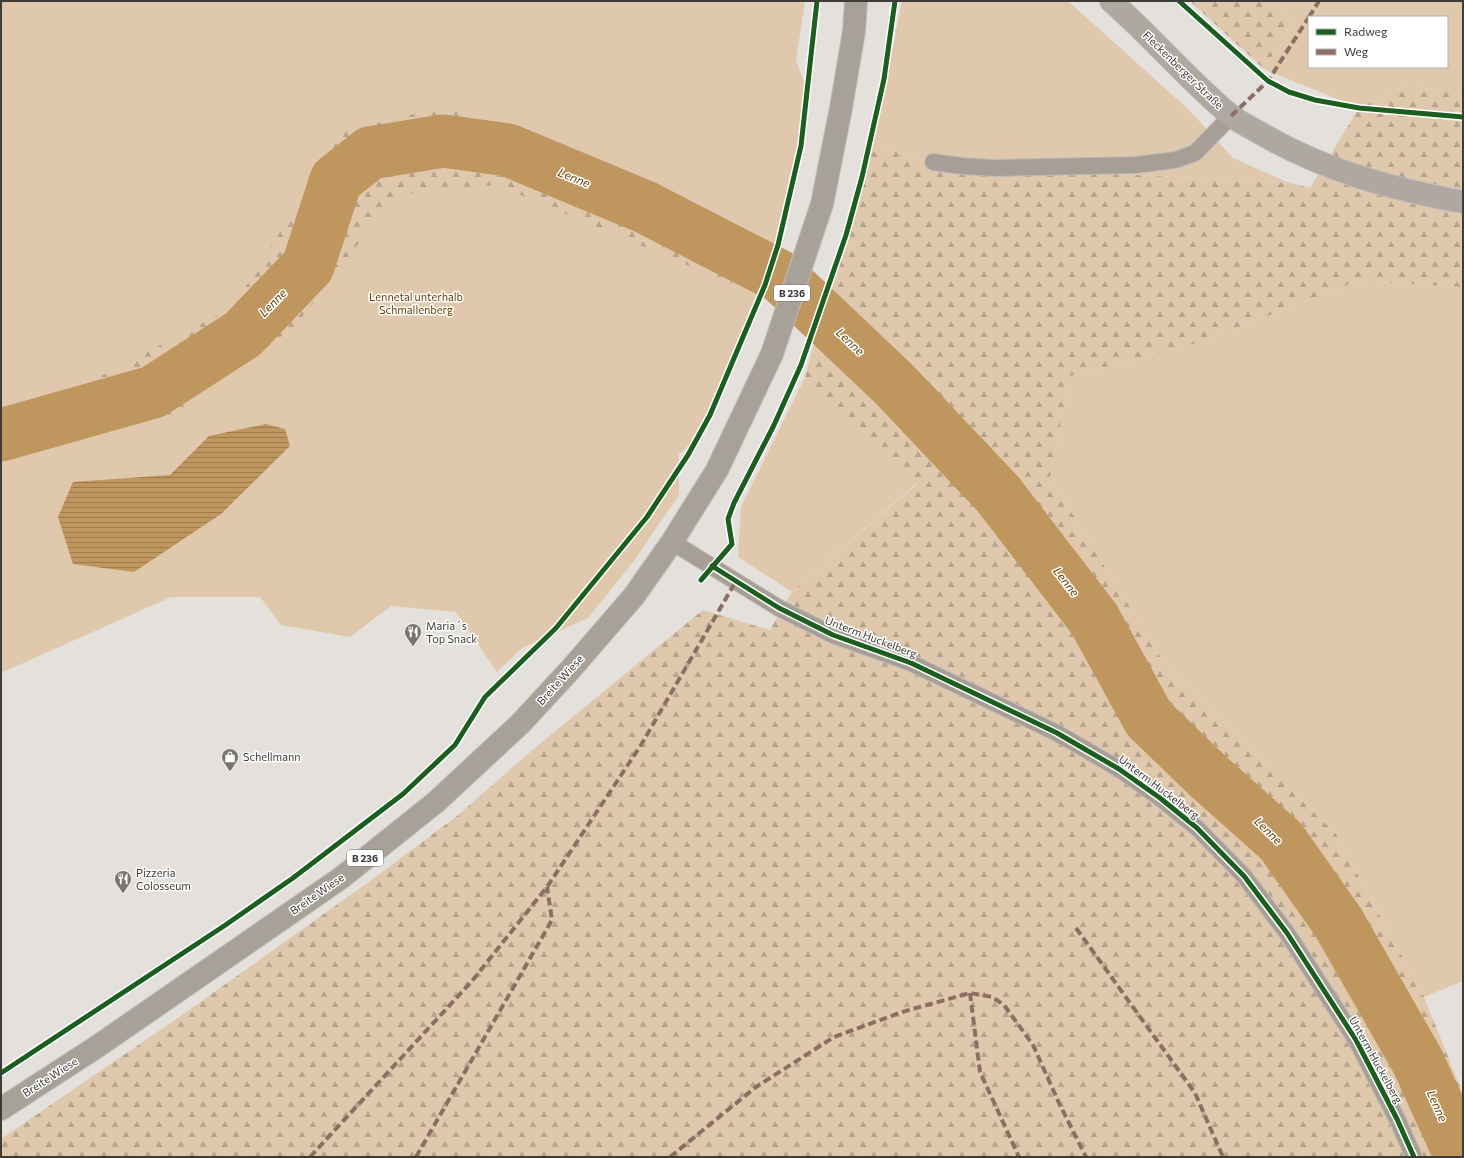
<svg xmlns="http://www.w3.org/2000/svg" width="1464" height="1158" viewBox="0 0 1464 1158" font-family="Commissioner,sans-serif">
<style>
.green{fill:#e0c8ad;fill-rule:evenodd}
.forest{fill:url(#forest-firs)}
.water{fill:url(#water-rules)}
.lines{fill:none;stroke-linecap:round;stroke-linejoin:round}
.river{stroke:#bf965d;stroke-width:53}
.lane-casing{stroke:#bfbcb9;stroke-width:18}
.secondary-casing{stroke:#bfbcb9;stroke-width:24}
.primary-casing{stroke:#bfbcb9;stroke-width:24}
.lane{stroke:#a79f96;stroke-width:16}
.secondary{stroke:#afa8a0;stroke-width:22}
.primary{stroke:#a8a198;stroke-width:22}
.quiet{stroke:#8d6e63;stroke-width:4;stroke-dasharray:8 4;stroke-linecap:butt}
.cycleway-casing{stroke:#fff;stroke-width:8}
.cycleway{stroke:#1b5e20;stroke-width:5}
.labels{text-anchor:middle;stroke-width:3;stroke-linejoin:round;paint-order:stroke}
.shield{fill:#fff;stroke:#797674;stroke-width:1}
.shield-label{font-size:10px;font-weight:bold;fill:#3f3c38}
.street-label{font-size:11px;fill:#3f3c38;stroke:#fff}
.park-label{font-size:11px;fill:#694102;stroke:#fff}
.poi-label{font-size:11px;fill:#3f3c38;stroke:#fff;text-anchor:start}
.water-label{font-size:12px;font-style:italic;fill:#663f00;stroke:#fff}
</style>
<defs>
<pattern id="forest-firs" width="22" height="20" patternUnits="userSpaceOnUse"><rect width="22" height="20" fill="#e0c8ad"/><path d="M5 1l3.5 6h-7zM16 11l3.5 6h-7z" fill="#b7a48e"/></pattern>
<pattern id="water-rules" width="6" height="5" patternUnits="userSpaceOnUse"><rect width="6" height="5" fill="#bf965d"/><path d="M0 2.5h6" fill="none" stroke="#9d7c4e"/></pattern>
</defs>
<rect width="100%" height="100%" fill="#e4e0dc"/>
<path class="green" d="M1,1H805L796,61L805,84L803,95L806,111L794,178L764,291L742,343L698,438L679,454V495L633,562L588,618L522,648L497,672L456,612L391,606L350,637L281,625L260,597H171L1,673Z
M902,1H1068L1188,109L1233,158L1289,183L1115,174L958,168L873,146L876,114L894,42Z
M1268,1H1463V92L1405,86L1359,108L1264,69L1294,20ZM1309,17H1447V67H1309Z
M1358,281L1463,287V981L1424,997L1336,834L1166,666L1050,477L1070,376L1198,343Z
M805,377L918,482L792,592L738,557L741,507Z"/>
<path class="forest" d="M1190,1H1268L1294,20L1264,69Z
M1405,86L1463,92V287L1358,281L1198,343L1070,376L1050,477L1166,666L1336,834L1424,997L1463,1094V1157H1V1139L185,1013L366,884L457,816L536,747L703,610L770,630L792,592L918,483L805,377L876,114L873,146L958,168L1115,174L1289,183L1310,188L1359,108Z
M445,107L760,235L735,285L497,185L396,195L295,326L181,412L1,455V420L86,384L233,307L344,130Z"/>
<path class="water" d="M266,424L285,429L290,446L221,514L134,572L73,564L58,517L73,482L170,475L209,436Z"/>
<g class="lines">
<path class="river" d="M1,435L153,392L243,334L308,266L336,180L370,153L443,141L508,150L645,207L781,277L894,384L998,494L1094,619L1149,719L1208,776L1281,841L1338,922L1418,1062L1461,1157"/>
<defs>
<path id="lane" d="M933,162L962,166L995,168L1135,165L1175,160L1195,153L1231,116
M672,542L779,608L833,635L911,663L1057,733L1119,769L1160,798L1197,828L1244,876L1287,933L1356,1040L1397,1119L1414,1157"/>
<path id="secondary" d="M1111,1C1152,37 1187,79 1229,114C1238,122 1250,127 1260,133C1323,170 1391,189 1463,202"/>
<path id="primary" d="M1,1109L98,1046L341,878L436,802L520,724L570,670L634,596L672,542L717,470L772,354L822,204L841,108L854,31L856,1"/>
</defs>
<use href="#lane" class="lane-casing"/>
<use href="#secondary" class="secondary-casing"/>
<use href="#primary" class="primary-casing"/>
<use href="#lane" class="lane"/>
<use href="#secondary" class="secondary"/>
<use href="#primary" class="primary"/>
<path class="quiet" d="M1309,17L1319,1
M1231,116L1268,81L1309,17
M1076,928L1195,1093L1223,1157
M970,993L980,1072L1019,1157
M310,1157L472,981L547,887L641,745L736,581
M416,1157L552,920L547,887
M670,1157L756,1087L834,1037L902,1012L970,993L992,997L1004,1005L1033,1045L1059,1103L1086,1157"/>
<defs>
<path id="cycleway" d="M1179,1L1268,81L1289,92L1315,100L1359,108L1463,117
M712,566L779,608L833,635L911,663L1057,733L1119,769L1160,798L1197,828L1244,876L1287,933L1356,1040L1397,1119L1414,1157
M701,580L732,544L728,519L734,503L774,425L801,365L846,235L862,177L884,79L895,1
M1,1073L224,926L293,878L403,794L455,745L485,697L556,628L647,517L688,455L710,415L765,285L778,245L801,146L817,1"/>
</defs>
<use href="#cycleway" class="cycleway-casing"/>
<use href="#cycleway" class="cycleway"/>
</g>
<defs>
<symbol id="restaurant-pin" viewBox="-11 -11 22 30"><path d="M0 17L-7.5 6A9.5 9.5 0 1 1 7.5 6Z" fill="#797571" stroke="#fff"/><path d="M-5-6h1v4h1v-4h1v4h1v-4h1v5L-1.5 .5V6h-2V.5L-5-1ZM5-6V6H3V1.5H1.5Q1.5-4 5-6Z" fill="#fff"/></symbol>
<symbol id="shop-pin" viewBox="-11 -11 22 30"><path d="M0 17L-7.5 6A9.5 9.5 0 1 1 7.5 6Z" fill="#797571" stroke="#fff"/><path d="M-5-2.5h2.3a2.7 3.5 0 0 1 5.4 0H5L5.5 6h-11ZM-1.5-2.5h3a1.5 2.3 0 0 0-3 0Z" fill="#fff"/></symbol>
</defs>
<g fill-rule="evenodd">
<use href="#restaurant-pin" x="403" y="622" width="20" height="27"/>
<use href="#shop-pin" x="220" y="747" width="20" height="27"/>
<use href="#restaurant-pin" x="113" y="869" width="20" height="27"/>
</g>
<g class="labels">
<g class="shield">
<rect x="774" y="285" width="36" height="16" rx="3"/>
<rect x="347" y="850" width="36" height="16" rx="3"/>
</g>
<g class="shield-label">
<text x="792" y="297">B 236</text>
<text x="365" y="862">B 236</text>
</g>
<g class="street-label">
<text transform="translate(1183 70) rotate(44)" y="4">Fleckenberger Straße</text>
<text transform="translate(871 637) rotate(21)" y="4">Unterm Huckelberg</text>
<text transform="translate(560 680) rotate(-48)" y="4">Breite Wiese</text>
<text transform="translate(1159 787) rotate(37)" y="4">Unterm Huckelberg</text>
<text transform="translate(317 894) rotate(-35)" y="4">Breite Wiese</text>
<text transform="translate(1376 1060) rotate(61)" y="4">Unterm Huckelberg</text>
<text transform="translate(50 1077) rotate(-33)" y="4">Breite Wiese</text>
</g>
<g class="park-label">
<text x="416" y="301">Lennetal unterhalb<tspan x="416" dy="13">Schmallenberg</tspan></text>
</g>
<g class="poi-label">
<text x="426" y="630">Maria´s<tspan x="426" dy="13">Top Snack</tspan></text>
<text x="243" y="761">Schellmann</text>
<text x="136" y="877">Pizzeria<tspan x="136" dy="13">Colosseum</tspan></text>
</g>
<g class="water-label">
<text transform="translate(574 178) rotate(22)" y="4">Lenne</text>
<text transform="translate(273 303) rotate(-46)" y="4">Lenne</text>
<text transform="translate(850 342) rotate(43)" y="4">Lenne</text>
<text transform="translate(1066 582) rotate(52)" y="4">Lenne</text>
<text transform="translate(1268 831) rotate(44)" y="4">Lenne</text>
<text transform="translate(1437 1106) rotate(66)" y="4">Lenne</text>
</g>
</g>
<rect width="1464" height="1158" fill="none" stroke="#3f3c38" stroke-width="4"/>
<rect x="1308" y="16" width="140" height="52" fill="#ffffff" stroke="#b2b1af"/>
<rect x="1316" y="29" width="20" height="6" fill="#1b5e20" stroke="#b2b1af"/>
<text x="1344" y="36" font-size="12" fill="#3f3c38">Radweg</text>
<rect x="1316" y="49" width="20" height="6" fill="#8d6e63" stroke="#b2b1af"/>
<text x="1344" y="56" font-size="12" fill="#3f3c38">Weg</text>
</svg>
